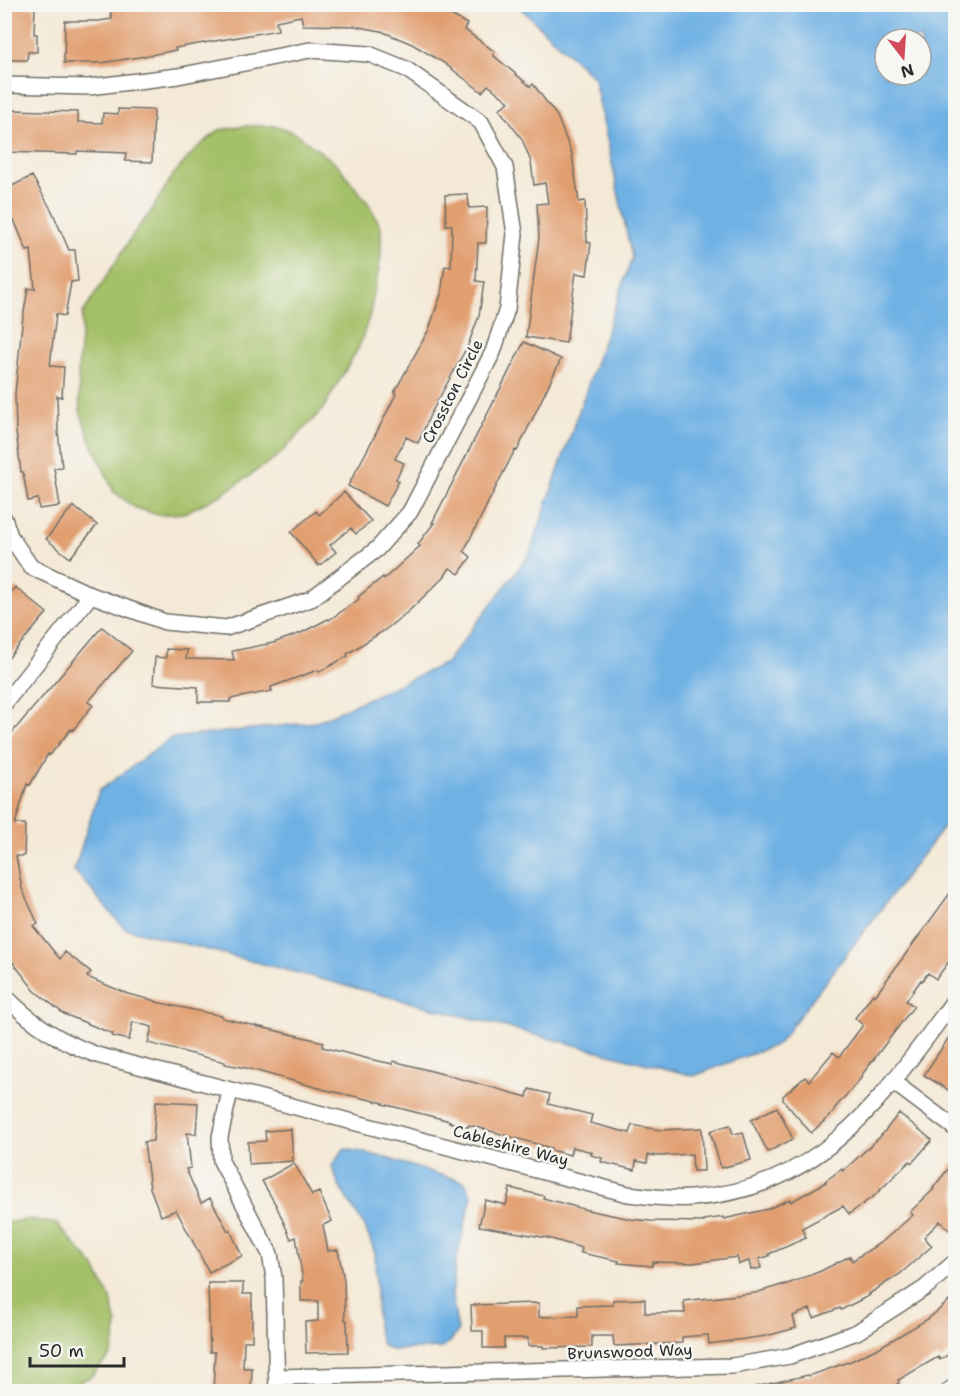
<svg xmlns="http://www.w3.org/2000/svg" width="960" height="1396" viewBox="0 0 960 1396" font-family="'Shantell Sans',sans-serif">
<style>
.green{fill:#a4c067;stroke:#687649;stroke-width:1.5}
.water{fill:#6fb1e4;stroke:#4d6e88;stroke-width:1.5;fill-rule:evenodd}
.building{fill:#e19e6e}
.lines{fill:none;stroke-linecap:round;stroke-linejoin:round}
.street-casing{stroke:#716e67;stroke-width:18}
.secondary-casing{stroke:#716e67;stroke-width:24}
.street{stroke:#fff;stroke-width:15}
.secondary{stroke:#fff;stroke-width:21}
.labels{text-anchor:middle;stroke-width:5;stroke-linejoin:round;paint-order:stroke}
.street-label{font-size:16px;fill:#2b2b2b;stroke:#f6f6f2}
</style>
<rect width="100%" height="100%" fill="#f6f6f2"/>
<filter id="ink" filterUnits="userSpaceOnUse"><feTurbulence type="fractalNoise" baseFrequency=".0167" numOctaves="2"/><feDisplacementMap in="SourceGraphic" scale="12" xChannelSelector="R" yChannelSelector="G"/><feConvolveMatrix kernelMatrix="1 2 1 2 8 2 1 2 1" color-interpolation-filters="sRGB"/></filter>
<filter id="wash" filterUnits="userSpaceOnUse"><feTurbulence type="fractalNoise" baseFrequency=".008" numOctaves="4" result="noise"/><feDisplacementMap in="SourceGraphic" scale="24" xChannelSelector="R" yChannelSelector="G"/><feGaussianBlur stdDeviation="1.35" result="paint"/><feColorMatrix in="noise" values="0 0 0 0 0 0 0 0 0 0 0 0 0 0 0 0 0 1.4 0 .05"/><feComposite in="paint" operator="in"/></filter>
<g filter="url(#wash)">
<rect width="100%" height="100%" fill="#f4e9d6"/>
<path class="green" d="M244,126H277L295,133L337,164L368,203L381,227V257L370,314L359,347L323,409L278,456L221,495L184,513L158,515L134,507L114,492L91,442L80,411L78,372L83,313L138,227L150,213L173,175L196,149L219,130Z
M31,1219L57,1224L94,1266L111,1299L117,1325L112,1354L90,1377L62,1389L5,1391V1223Z"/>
<path class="water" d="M517,5H955V812L778,1044L694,1076L124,928L74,870L99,791L171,738L316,722L446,663L529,555L632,258L594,78ZM885,39H921V75H885Z
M344,1149C385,1154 423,1172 464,1181L472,1196L456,1260L452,1296L458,1331L450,1342L441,1348L391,1350L382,1345L377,1327L375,1253L365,1227L339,1186L332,1166Z"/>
<g id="blocks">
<path class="building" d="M4,4H26V7H35L34,34H37V52H28L27,60H4Z
M141,4H166L167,8L183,4H427L439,8L467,24L464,29L495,52L493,55L530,86L533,84L557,116L572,154L579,202L585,201L587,242L591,243L587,275L576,273L566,343L526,337L539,238L537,204L548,203L545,183L534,185L531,162L522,139L499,109L509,102L488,85L482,92L444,63L412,44L381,31L354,26L303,25L301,16L276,21L278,30L175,48L176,50L146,56L101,63H64L65,21H98L112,19L110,9Z
M118,109L154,110L152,162L125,161L126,153L77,151V154L4,152V112H13V110L78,112V122L102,123L103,113L118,114Z
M32,176L52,211L69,250H75L78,281L71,282L65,316L56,314L50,366L64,367L62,397L57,396L58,431L62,467L54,468L60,506L39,509L38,499L28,501L23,472H21L16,432L15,394L22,324L28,288L35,289L31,250L27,251L14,220L10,221L4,210V190Z
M468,194L469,208L487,207L486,243H478L476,281L484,282L479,316L468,345L430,415L418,443L406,437L395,459L404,463L396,479L399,481L385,506L348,486L381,424L396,394L394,393L429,329L441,294L445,266L451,267L452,225H446L445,195Z
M524,342L561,359L517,451L515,450L498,483L464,551L471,557L459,574L450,568L444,577L410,610L385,630L347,654L348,656L319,672L318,670L271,687L272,691L230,699V702H198V687L153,684L155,657L166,658V649L187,650L186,659L234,660L232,651L273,643L301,633L328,619L329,620L359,599L358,597L383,577L384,579L420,546L418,544L434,523H432Z
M344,492L371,521L356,534L351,528L330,545L336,552L319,566L291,532L316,511L319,515Z
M73,506L97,525L70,558L46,539Z
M15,587L47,613L4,663V600Z
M102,627L132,651L88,702L93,705L73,730L71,729L50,755L48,754L30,785L27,784L15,824H25L24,856H16L22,889L38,924L33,926L60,959L65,952L91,972L87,977L128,994L156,1001V1002L222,1016V1018L324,1042L322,1047L369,1059L393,1064V1061L424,1069L527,1097L529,1089L550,1094L548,1104L592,1115L590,1123L630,1133L632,1125L660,1130L702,1128L704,1171H693L692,1154L659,1156L648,1155L647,1163L636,1161L635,1170L601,1162L602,1158L591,1155L592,1152L572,1147L570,1155L551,1150V1148L469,1125L468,1127L449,1122L450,1121L383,1104L384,1103L326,1090L246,1068L225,1064V1062L148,1043L152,1027L133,1022L129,1040L112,1036L113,1034L64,1014L35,991L4,951V742Z
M956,885V964L950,960L936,979L928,973L922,981L921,980L906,1001L914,1006L861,1076L862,1077L834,1109L835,1111L811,1133L783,1100V1096L805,1077L809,1081L833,1052L839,1057L863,1025L855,1018L873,994L875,996Z
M949,1037L956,1041V1095L924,1075Z
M156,1101L198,1103L196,1134L187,1133L191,1168L186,1169L201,1203L210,1198L228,1231L230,1230L242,1256L209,1272L176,1210L161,1216L150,1188L144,1142L153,1141Z
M777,1107L793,1139L768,1152L751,1120Z
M899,1113L932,1140L912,1163L910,1161L874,1196L849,1214L843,1206L802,1228L806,1238L769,1254V1256L759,1259L761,1268L751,1270L749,1261L739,1264L737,1257L693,1263L653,1262L652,1266L618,1263L619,1261L581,1253L582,1248L548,1238L479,1226L485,1200L506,1205L510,1188L544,1196L543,1198L587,1210L631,1219L650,1221L704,1222V1220L724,1217V1219L768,1209L790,1199L791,1202L826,1182L825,1181L842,1169L843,1171L880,1137Z
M730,1125L733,1134L743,1132L751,1160L721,1168L710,1131Z
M291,1129L293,1161L249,1164L248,1142L266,1141L265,1131Z
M956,1159V1226L950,1231L940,1221L924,1237L932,1246L900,1274L869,1294L870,1295L841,1310L840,1308L814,1318L810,1309L793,1316L796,1328L766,1336L709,1344L708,1335L682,1337V1343L614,1346L613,1336H592V1347L543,1348V1346H528V1338H504V1348H483V1331H472L471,1305L539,1303V1317L578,1316V1306L613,1305V1300L645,1299V1313H685L684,1301L755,1293L785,1284V1285L821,1271L850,1256L852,1261L883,1241L913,1215L910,1212L934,1189L933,1188Z
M294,1163L312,1195L319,1192L332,1221L323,1225L328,1251L338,1250L344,1280L345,1320H347L348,1352L306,1353L305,1322L318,1321V1301H301V1281H303L296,1237L291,1239L276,1205L262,1181Z
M208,1283H243V1294H252V1341H244L243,1368H252L251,1392H213L215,1352H210Z
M956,1295V1349L940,1360L938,1357L898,1380L899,1383L882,1392H870L868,1386L853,1392H756L755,1387L808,1375L809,1376L851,1361L880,1347L928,1319Z"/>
</g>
</g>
<g filter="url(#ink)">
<use href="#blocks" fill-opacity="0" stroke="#716e67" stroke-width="1.5"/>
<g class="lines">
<defs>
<path id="street" d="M4,85L89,87L178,76L310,50L369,54L406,69L481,122L505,167L515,234L507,309L493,352L410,512L377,549L311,599L226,628L165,622L91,595L31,567L10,536L4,518
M4,704L91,595
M4,995C32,1024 59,1041 97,1055L628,1194C649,1196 671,1200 692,1198C826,1188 883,1096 956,998
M893,1082L956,1129
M230,1091L220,1137L221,1161L270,1254L274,1278L277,1392
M277,1377L732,1366L790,1356L857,1332L925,1288L956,1261"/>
<path id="secondary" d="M952,1392L956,1389"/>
</defs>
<use href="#street" class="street-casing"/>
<use href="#secondary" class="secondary-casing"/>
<use href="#street" class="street"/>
<use href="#secondary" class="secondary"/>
</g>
</g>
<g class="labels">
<g class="street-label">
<text transform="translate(452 391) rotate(-63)" y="6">Crosston Circle</text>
<text transform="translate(511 1145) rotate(15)" y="6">Cableshire Way</text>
<text transform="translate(630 1351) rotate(-2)" y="6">Brunswood Way</text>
</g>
</g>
<rect width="960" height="1396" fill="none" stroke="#f6f6f2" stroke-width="24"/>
<g transform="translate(903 57) rotate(163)"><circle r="28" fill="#f6f6f2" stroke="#a5a5a2" stroke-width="1.5"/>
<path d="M0-4.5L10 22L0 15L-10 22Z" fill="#d1495b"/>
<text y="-9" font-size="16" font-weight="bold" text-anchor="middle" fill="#2b2b2b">N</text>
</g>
<path d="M30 1357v9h94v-9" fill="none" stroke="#2b2b2b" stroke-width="3"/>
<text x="39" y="1357" font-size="18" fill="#2b2b2b" stroke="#f6f6f2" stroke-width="4.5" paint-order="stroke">50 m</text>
</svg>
